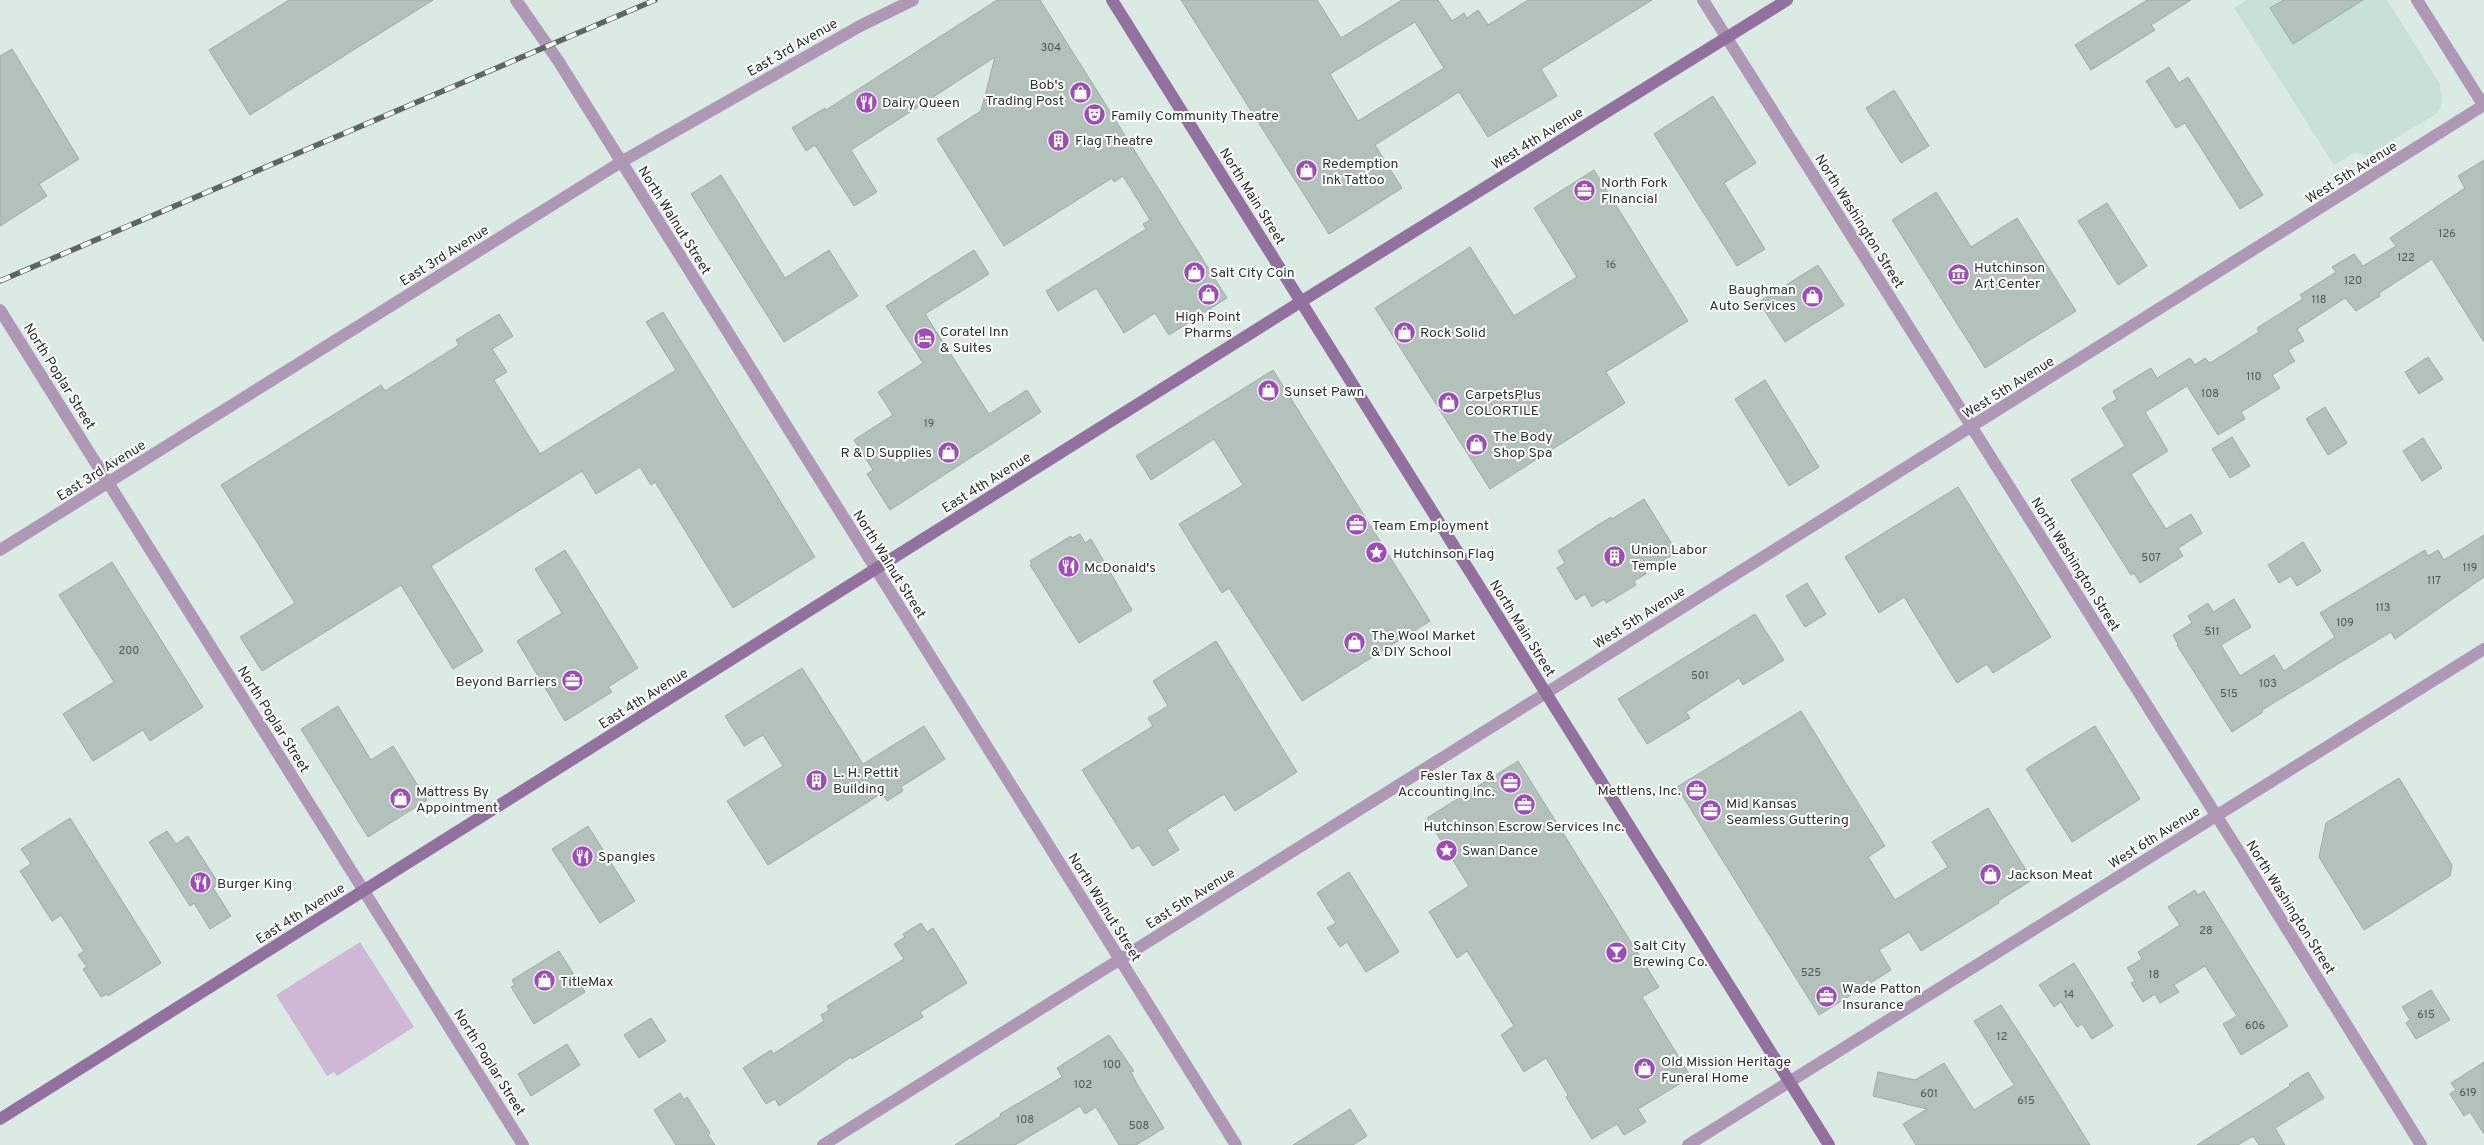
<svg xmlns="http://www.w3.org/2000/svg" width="2484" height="1145" viewBox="0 0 2484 1145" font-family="Overpass,sans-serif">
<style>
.built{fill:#c8e0d5}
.green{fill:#cfb8d6}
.building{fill:#b2c2bb;stroke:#9caca5;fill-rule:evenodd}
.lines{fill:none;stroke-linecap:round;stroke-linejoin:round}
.minor{stroke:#af98b6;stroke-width:12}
.tertiary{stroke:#af98b6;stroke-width:12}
.secondary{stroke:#93719e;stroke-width:12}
.rail-casing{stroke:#5d6663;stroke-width:5.5}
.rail{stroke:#fff;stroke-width:4;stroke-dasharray:11;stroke-linecap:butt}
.labels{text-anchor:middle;stroke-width:4;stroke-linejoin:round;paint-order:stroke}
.number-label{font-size:11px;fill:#4e5754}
.street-label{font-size:14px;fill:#2d3331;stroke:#fff}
.poi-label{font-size:14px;fill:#2d3331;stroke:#fff;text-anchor:start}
</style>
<rect width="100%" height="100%" fill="#daebe4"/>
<path class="built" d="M2247,0H2387L2440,84L2442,101L2440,108L2436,114L2368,155L2354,153L2334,165L2234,8Z"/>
<path class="green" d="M360,942L414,1027L337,1076L334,1072L327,1076L276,995Z"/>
<path class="building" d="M289,0H433L250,115L209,50Z
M997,0H1040L1227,298L1169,335L1155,313L1124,333L1096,288L1058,311L1046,291L1146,229L1143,224L1150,220L1123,176L1114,182L1112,178L1004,246L937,139L981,111L995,57L851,150L877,192L854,206L815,145L806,151L792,128L825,108L826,110Z
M1181,0H1317L1341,38L1402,0H1438L1452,21L1464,13L1467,18L1478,10L1488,25L1528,0H1652L1541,69L1557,96L1488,137L1459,92L1375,145L1402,188L1329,234ZM1415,22L1444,68L1358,121L1330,74Z
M2147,0H2191L2151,25L2155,30L2091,70L2075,45Z
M2284,0H2363L2293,44L2270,8Z
M12,49L79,159L39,184L47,196L0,226V56Z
M2169,67L2179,83L2188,77L2263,195L2240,209L2185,123L2176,128L2146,81Z
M1894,90L1929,146L1901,163L1866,108Z
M1713,96L1756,163L1724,183L1765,249L1737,266L1654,134Z
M2484,160V342L2432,259L2379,293L2380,296L2356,311L2345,298L2297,329L2304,341L2288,350L2295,361L2272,375L2280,388L2241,412L2245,419L2218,435L2187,386L2145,412L2168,451L2131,474L2166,529L2191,514L2202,533L2178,548L2183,556L2140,583L2134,573L2131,575L2071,480L2125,446L2102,408L2117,399L2113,391L2151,368L2157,378L2190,358L2195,365L2205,358L2210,363L2259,332L2257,328L2303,299L2300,295L2336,272L2332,267L2354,254L2363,266L2396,246L2390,238L2465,188L2458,176Z
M1594,170L1688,321L1606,372L1625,403L1490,489L1375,308L1470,247L1514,316L1577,277L1534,208Z
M721,175L785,278L829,250L858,296L784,342L691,194Z
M1936,192L1971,247L2017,218L2076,311L1985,368L1892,220Z
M2107,203L2147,266L2118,285L2078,221Z
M974,250L989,274L925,314L989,414L1027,390L1041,412L890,510L867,474L873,470L854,440L893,415L878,392L923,363L886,306Z
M1818,265L1844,305L1785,342L1759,302Z
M663,312L815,557L733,608L655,482L651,485L640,467L596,494L582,471L431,566L483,651L453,669L401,585L262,671L240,637L295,603L221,485L381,385L385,391L459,345L456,340L499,314L513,336L492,349L507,372L494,380L540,454L676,370L646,322Z
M2428,357L2443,379L2419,394L2405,372Z
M1273,370L1430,621L1302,701L1229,588L1222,593L1179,524L1243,485L1214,439L1151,480L1136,456Z
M1765,380L1819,467L1789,486L1735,399Z
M2325,407L2347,443L2328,455L2306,419Z
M2232,437L2250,466L2230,478L2212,449Z
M2423,438L2442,468L2422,481L2403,451Z
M1958,487L2051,637L1993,673L1987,664L1957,683L1904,597L1879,613L1845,557Z
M1644,499L1677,552L1645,572L1646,574L1634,581L1636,585L1606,603L1604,599L1592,607L1585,594L1576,600L1557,568L1565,563L1558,551L1598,525L1611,517L1612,519Z
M1080,534L1085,543L1091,539L1132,610L1079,643L1030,565L1032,564L1030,561L1071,536L1072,538Z
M2484,535V577L2395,639L2391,632L2262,710L2263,712L2232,732L2177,645L2178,644L2173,635L2192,623L2188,616L2208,603L2213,612L2234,599L2251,627L2221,645L2240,676L2274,655L2284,671L2335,637L2320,613L2425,550L2428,556L2438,550L2444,560Z
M2303,542L2321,571L2297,586L2291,576L2279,583L2268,565Z
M565,550L638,668L608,687L612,692L565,721L517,641L562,613L535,569Z
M112,562L203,707L150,741L143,730L93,761L63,714L114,682L59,595Z
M1807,583L1826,614L1805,627L1786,596Z
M1755,614L1784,660L1743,685L1739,678L1686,712L1690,718L1647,744L1618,699Z
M1216,641L1297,772L1235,811L1224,794L1167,830L1179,850L1153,866L1139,845L1132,849L1082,770L1153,726L1148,718L1168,706L1153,681Z
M802,668L863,764L924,726L945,759L901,787L903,791L887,801L882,793L768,865L727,801L783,766L763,735L744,746L725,716Z
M338,706L371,760L393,746L427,800L368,837L301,729Z
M1801,711L1885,846L1868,857L1895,900L1948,867L1932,842L1988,808L2032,880L1998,901L1999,903L1921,951L1909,932L1879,950L1891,970L1819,1015L1677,787Z
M2095,726L2140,799L2072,842L2026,769Z
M1518,761L1659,987L1642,997L1691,1077L1638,1109L1646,1122L1624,1135L1617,1124L1592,1139L1566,1097L1568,1095L1546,1058L1524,1072L1501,1035L1514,1026L1467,951L1457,958L1429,912L1469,886L1427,818Z
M2399,778L2452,865L2450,876L2364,930L2319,857L2326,823Z
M70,818L161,963L108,996L107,994L101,997L83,969L87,967L78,955L84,951L61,915L52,921L20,871L31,864L21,849Z
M588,826L635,901L600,923L552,849Z
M167,831L176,844L188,836L219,884L213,888L231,916L210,929L194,903L190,906L149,842Z
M1349,872L1399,952L1366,972L1347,942L1340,947L1327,928L1336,923L1317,893Z
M2195,890L2198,895L2204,891L2288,1026L2241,1055L2223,1024L2237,1016L2205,966L2174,985L2179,992L2160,1003L2155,994L2143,1002L2131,983L2135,981L2127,968L2142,959L2138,952L2180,925L2168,907Z
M921,923L927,932L933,928L967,983L920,1012L923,1017L852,1059L851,1057L779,1106L775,1099L766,1104L743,1068L771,1050L773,1054L824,1021L821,1015L829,1010L827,1006L904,959L894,944L905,937L903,934Z
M559,951L585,992L534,1024L511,987L515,985L512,980Z
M2074,963L2113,1026L2092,1039L2082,1024L2077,1027L2061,1002L2054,1007L2039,985Z
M2431,990L2450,1020L2416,1039L2406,1023L2410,1020L2402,1007Z
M2001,1005L2042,1068L2090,1145H1916L1903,1124L1927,1109L1873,1096L1878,1072L1915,1080L1944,1063L1974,1110L2014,1085L1974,1021Z
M651,1018L666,1041L639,1058L624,1035Z
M1109,1035L1134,1071L1131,1072L1137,1084L1164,1128L1136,1145H1119L1096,1107L1085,1114L1080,1106L1015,1145H955L1001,1116L1000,1114L1062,1077L1057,1068Z
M567,1044L580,1065L531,1096L518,1074Z
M2484,1062V1134L2470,1112L2464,1116L2450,1094L2456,1090L2451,1083Z
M2308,1072L2324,1098L2275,1128L2285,1145H2259L2253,1136L2238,1145H2197L2290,1086L2289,1084Z
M680,1093L684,1100L687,1097L710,1133L708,1135L715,1145H676L654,1110Z
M1350,1109L1367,1136L1353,1145H1293Z"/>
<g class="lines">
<path class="minor" d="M516,0L559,62L1236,1145
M1703,0L2238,850L2421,1145
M0,310L523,1145
M0,550L621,162L860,26L913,0
M823,1145L1546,693
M1688,1145L2484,649"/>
<path class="tertiary" d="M2417,0L2484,106
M1546,693L2484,105"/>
<path class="secondary" d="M1112,0L1829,1145
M0,1119L1302,301L1787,0"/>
<defs>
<path id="rail" d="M0,281L655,0"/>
</defs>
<use href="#rail" class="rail-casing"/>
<use href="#rail" class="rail"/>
</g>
<defs>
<symbol id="shop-disc" viewBox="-11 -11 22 22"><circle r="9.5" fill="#9f4bb9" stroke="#fff"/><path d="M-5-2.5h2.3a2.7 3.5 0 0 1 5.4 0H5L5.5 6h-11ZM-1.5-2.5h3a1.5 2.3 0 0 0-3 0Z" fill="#fff"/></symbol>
<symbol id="restaurant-disc" viewBox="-11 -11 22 22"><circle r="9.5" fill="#9f4bb9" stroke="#fff"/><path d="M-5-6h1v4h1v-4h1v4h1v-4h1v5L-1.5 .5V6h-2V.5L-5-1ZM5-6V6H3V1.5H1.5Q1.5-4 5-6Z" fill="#fff"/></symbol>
<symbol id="theatre-disc" viewBox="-11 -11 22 22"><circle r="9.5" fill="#9f4bb9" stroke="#fff"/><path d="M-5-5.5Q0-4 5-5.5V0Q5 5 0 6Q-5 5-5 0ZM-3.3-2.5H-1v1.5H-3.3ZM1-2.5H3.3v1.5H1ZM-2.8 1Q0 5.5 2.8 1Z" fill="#fff"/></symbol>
<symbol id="building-disc" viewBox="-11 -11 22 22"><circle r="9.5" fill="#9f4bb9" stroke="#fff"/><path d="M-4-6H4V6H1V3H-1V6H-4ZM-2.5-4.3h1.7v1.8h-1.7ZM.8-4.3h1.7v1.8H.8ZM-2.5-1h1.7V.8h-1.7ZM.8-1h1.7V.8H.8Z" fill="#fff"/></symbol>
<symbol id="office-disc" viewBox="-11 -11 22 22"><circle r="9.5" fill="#9f4bb9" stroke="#fff"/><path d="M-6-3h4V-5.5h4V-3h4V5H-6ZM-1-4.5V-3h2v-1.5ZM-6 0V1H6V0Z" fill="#fff"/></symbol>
<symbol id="museum-disc" viewBox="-11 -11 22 22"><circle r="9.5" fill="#9f4bb9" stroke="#fff"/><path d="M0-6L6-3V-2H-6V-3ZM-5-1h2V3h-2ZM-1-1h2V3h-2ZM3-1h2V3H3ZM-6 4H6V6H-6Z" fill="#fff"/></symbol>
<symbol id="hotel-disc" viewBox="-11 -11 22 22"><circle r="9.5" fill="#9f4bb9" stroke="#fff"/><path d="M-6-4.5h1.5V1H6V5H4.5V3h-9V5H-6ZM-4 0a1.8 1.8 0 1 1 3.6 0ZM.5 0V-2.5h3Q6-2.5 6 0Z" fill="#fff"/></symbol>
<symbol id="sight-disc" viewBox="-11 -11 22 22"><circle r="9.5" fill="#9f4bb9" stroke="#fff"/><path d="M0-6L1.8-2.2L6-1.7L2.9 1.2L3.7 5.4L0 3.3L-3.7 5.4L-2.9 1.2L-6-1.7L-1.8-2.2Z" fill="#fff"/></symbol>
<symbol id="bar-disc" viewBox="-11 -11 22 22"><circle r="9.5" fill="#9f4bb9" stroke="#fff"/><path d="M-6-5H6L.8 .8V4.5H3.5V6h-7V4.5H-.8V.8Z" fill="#fff"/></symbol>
</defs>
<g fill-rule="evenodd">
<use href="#shop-disc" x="1068" y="80" width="25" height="25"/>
<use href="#restaurant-disc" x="854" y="90" width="25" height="25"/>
<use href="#theatre-disc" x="1082" y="102" width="25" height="25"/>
<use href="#building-disc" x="1046" y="128" width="25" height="25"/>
<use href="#shop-disc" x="1294" y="158" width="25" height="25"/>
<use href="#office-disc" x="1572" y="178" width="25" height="25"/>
<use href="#shop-disc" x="1182" y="260" width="25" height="25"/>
<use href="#museum-disc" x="1946" y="262" width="25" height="25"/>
<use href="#shop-disc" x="1196" y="282" width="25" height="25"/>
<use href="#shop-disc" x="1800" y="284" width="25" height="25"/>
<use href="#shop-disc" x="1392" y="320" width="25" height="25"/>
<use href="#hotel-disc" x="912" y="326" width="25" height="25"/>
<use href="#shop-disc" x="1256" y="378" width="25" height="25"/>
<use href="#shop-disc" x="1436" y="390" width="25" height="25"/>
<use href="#shop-disc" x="1464" y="432" width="25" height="25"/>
<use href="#shop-disc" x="936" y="440" width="25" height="25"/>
<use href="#office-disc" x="1344" y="512" width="25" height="25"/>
<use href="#sight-disc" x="1364" y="540" width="25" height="25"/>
<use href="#building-disc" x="1602" y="544" width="25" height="25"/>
<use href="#restaurant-disc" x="1056" y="554" width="25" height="25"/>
<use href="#shop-disc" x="1342" y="630" width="25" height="25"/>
<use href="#office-disc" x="560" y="668" width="25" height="25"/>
<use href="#building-disc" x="804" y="768" width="25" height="25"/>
<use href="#office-disc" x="1498" y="770" width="25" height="25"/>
<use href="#office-disc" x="1684" y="778" width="25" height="25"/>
<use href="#shop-disc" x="388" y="786" width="25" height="25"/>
<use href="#office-disc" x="1512" y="792" width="25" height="25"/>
<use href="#office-disc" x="1698" y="798" width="25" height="25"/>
<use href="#sight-disc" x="1434" y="838" width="25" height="25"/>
<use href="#restaurant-disc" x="570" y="844" width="25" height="25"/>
<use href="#shop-disc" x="1978" y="862" width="25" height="25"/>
<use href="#restaurant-disc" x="188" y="870" width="25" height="25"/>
<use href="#bar-disc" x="1604" y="940" width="25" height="25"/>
<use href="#shop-disc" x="532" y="968" width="25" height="25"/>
<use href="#office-disc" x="1814" y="984" width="25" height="25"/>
<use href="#shop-disc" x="1632" y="1056" width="25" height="25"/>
</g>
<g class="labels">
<g class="number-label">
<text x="1051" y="51">304</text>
<text x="2447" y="237">126</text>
<text x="2406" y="261">122</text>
<text x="1611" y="268">16</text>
<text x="2353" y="284">120</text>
<text x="2319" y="303">118</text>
<text x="2254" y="380">110</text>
<text x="2210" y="397">108</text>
<text x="929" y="427">19</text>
<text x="2151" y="561">507</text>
<text x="2470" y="571">119</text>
<text x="2434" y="584">117</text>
<text x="2383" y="611">113</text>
<text x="2345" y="626">109</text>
<text x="2212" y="635">511</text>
<text x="129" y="654">200</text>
<text x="1700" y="679">501</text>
<text x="2268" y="687">103</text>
<text x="2229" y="697">515</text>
<text x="2206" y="934">28</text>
<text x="1811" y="976">525</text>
<text x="2154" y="978">18</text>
<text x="2069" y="998">14</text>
<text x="2426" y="1018">615</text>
<text x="2255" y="1029">606</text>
<text x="2002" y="1040">12</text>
<text x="1112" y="1068">100</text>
<text x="1083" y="1088">102</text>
<text x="2468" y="1096">619</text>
<text x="1929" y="1097">601</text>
<text x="2026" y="1104">615</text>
<text x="1025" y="1123">108</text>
<text x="1139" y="1129">508</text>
</g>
<g class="street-label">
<text transform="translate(792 47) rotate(-30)" y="5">East 3rd Avenue</text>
<text transform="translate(1537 138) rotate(-32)" y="5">West 4th Avenue</text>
<text transform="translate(2351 172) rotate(-32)" y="5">West 5th Avenue</text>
<text transform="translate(1253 196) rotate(58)" y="5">North Main Street</text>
<text transform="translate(675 220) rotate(58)" y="5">North Walnut Street</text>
<text transform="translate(1860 221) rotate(58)" y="5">North Washington Street</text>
<text transform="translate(444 255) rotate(-32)" y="5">East 3rd Avenue</text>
<text transform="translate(60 376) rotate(58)" y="5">North Poplar Street</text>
<text transform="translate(2008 387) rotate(-32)" y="5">West 5th Avenue</text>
<text transform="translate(101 470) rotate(-32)" y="5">East 3rd Avenue</text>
<text transform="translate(986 482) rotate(-32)" y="5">East 4th Avenue</text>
<text transform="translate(890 564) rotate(58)" y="5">North Walnut Street</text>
<text transform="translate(2076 564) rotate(58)" y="5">North Washington Street</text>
<text transform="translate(1639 617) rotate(-32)" y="5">West 5th Avenue</text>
<text transform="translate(1523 628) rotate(58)" y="5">North Main Street</text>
<text transform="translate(643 698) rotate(-32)" y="5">East 4th Avenue</text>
<text transform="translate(274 719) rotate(58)" y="5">North Poplar Street</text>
<text transform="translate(2154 837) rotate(-32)" y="5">West 6th Avenue</text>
<text transform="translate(1190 898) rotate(-32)" y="5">East 5th Avenue</text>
<text transform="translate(1105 907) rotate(58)" y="5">North Walnut Street</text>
<text transform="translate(2291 907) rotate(58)" y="5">North Washington Street</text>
<text transform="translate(300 913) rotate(-32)" y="5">East 4th Avenue</text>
<text transform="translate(490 1062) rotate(58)" y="5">North Poplar Street</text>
</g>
<g class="poi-label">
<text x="1064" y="89" text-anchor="end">Bob's<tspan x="1064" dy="16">Trading Post</tspan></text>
<text x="882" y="107">Dairy Queen</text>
<text x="1111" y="120">Family Community Theatre</text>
<text x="1075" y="145">Flag Theatre</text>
<text x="1322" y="168">Redemption<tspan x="1322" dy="16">Ink Tattoo</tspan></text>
<text x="1601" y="187">North Fork<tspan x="1601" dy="16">Financial</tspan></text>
<text x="1974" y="272">Hutchinson<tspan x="1974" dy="16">Art Center</tspan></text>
<text x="1210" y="277">Salt City Coin</text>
<text x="1796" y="294" text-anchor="end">Baughman<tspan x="1796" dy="16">Auto Services</tspan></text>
<text x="1208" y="321" text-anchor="middle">High Point<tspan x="1208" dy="16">Pharms</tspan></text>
<text x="940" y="336">Coratel Inn<tspan x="940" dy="16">&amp; Suites</tspan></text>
<text x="1420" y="337">Rock Solid</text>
<text x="1284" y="396">Sunset Pawn</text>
<text x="1465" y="399">CarpetsPlus<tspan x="1465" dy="16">COLORTILE</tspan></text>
<text x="1493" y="441">The Body<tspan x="1493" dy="16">Shop Spa</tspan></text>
<text x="932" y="457" text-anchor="end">R &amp; D Supplies</text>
<text x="1372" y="530">Team Employment</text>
<text x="1631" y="554">Union Labor<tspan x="1631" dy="16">Temple</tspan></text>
<text x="1393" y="558">Hutchinson Flag</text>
<text x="1084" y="572">McDonald's</text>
<text x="1371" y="640">The Wool Market<tspan x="1371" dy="16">&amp; DIY School</tspan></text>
<text x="557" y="686" text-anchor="end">Beyond Barriers</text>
<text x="833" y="777">L. H. Pettit<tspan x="833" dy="16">Building</tspan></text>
<text x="1495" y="780" text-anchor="end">Fesler Tax &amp;<tspan x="1495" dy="16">Accounting Inc.</tspan></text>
<text x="1681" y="795" text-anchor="end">Mettlens, Inc.</text>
<text x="416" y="796">Mattress By<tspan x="416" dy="16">Appointment</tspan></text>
<text x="1726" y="808">Mid Kansas<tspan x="1726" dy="16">Seamless Guttering</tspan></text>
<text x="1524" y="831" text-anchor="middle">Hutchinson Escrow Services Inc.</text>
<text x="1462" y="855">Swan Dance</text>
<text x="598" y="861">Spangles</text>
<text x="2007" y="879">Jackson Meat</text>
<text x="217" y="888">Burger King</text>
<text x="1633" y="950">Salt City<tspan x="1633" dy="16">Brewing Co.</tspan></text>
<text x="560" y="986">TitleMax</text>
<text x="1842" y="993">Wade Patton<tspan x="1842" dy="16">Insurance</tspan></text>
<text x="1661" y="1066">Old Mission Heritage<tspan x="1661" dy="16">Funeral Home</tspan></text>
</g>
</g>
</svg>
